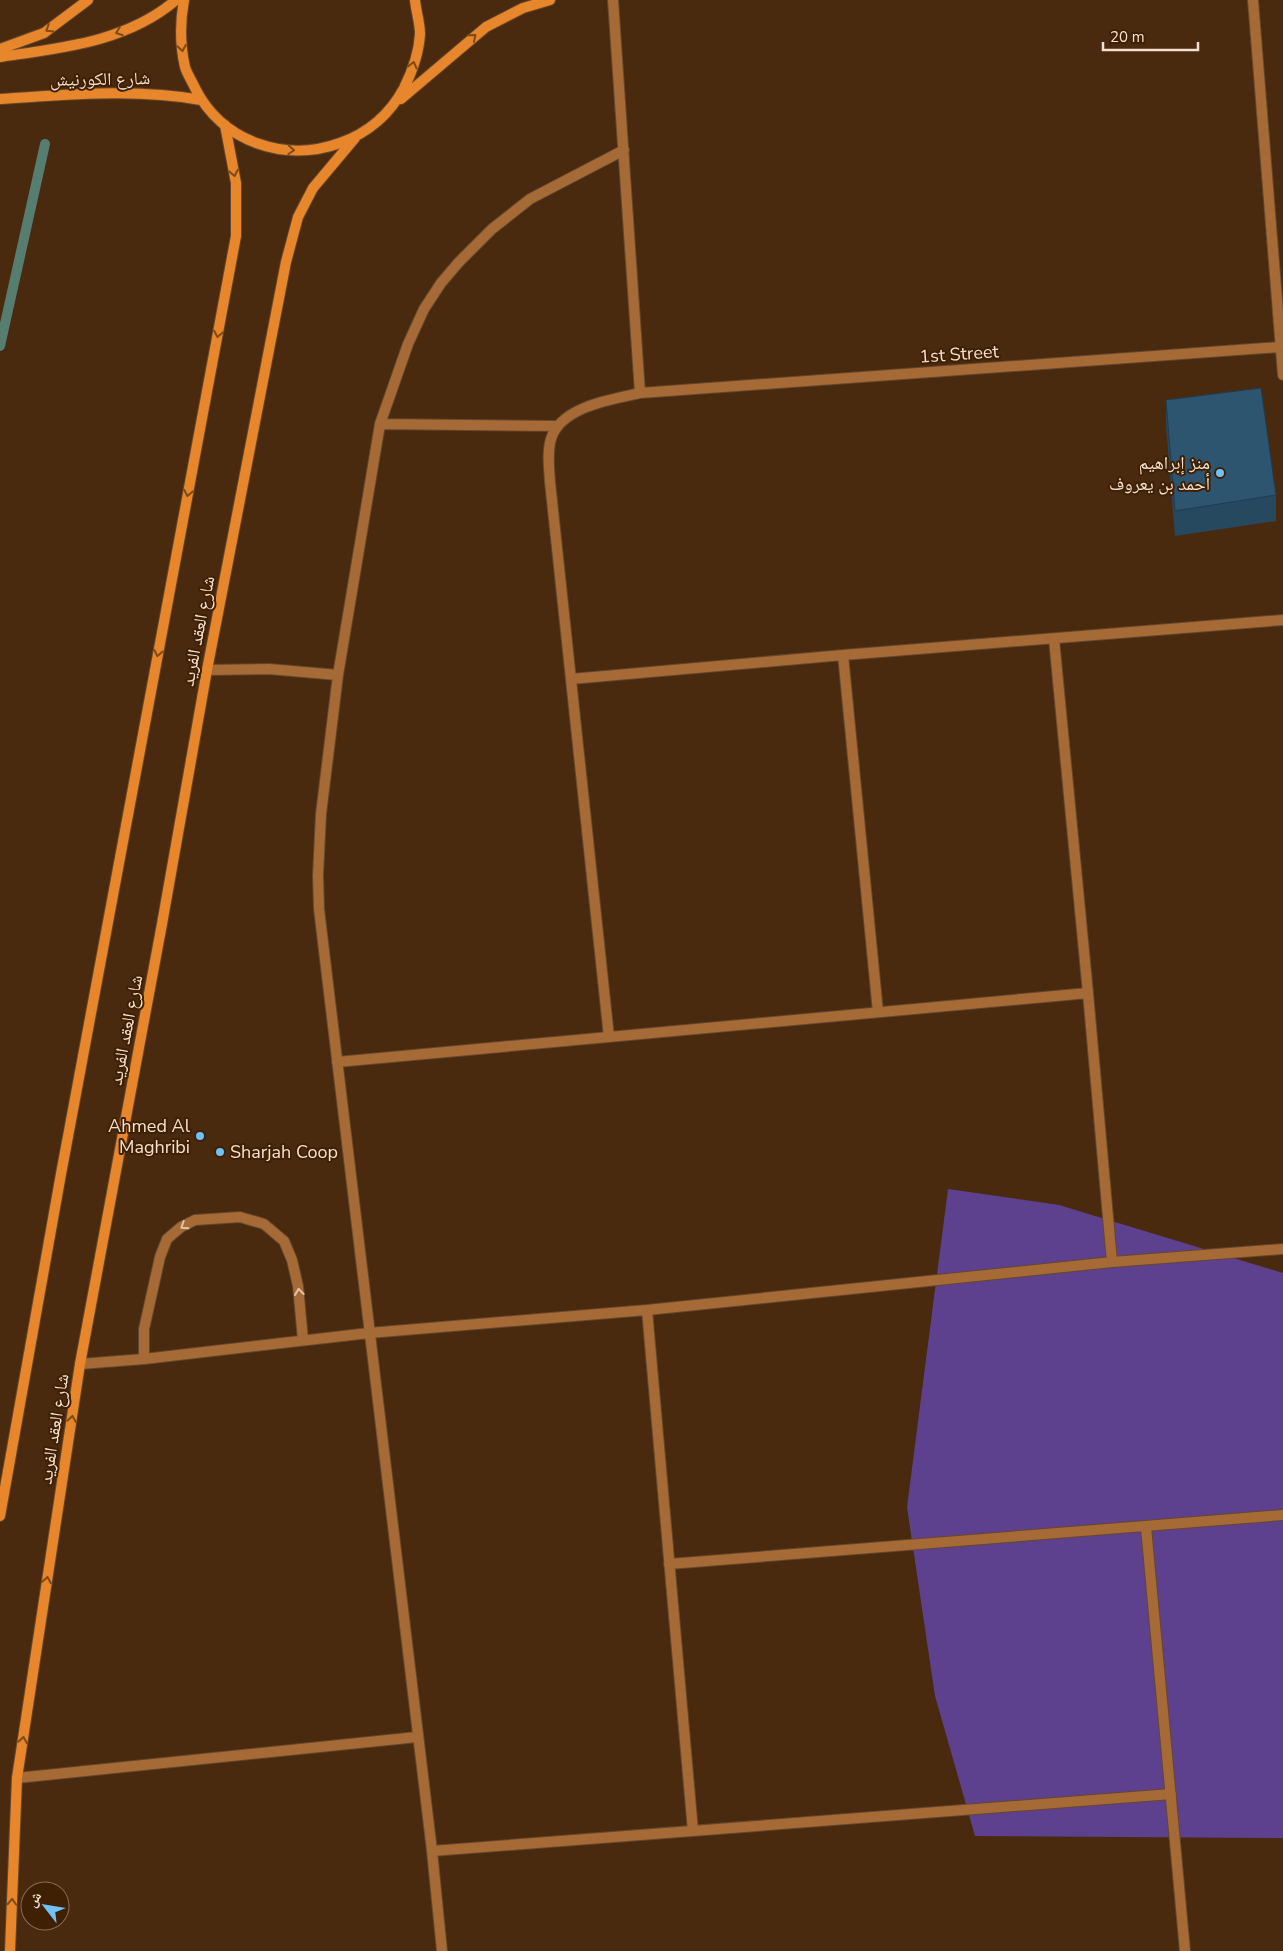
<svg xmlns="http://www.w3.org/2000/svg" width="1283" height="1951" viewBox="0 0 1283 1951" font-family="'Nunito Sans','Noto Naskh Arabic',sans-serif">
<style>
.green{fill:#5e418e}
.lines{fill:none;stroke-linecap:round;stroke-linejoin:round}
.stream{stroke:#557e71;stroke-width:10}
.lane-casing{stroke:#65472d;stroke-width:12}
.street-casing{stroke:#65472d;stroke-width:12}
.secondary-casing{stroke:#65472d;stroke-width:12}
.lane{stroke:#a66a37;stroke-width:10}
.street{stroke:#a66a37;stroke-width:10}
.secondary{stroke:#e7862a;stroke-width:10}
.wall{fill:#27495f}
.building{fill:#2d556f;stroke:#203c4e}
.oneway{stroke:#824913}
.oneway2{stroke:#e1c2aa}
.poi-dot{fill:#71c1f5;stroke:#3f2003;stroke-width:2}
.labels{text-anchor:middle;stroke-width:4;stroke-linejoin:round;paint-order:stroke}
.street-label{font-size:18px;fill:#f5e0d0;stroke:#3f2003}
.poi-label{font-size:18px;fill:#f5e0d0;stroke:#3f2003;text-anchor:end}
</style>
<rect width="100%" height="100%" fill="#4a2a0e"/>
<path class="green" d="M948,1189L1059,1205L1283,1273V1838L975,1836L935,1696L907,1507Z"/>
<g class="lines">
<path class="stream" d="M0,346L45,144"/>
<defs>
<path id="lane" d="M144,1359V1329L160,1257L167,1239L181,1227L195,1220L240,1217L264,1224L284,1241L292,1260L298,1286L303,1340"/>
<path id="street" d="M613,0L640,393
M1253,0L1283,375
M380,424L556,426
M1054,639L1088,993L1112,1262
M843,655L878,1012
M207,670L269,669L338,675
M571,679L843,655L1283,620
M609,1037L550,482C549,468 547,452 551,439C560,407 612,399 640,393L1280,347
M337,1062L1088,993
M647,1310L693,1831
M80,1364L144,1359L369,1333L647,1310L1112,1262L1283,1249
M1146,1527L1185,1951
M669,1564L1283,1515
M17,1778L417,1737
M432,1851L1171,1794
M442,1951L432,1851L319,909L318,875L321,814L338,675L380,424L408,344L424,309L441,283L459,262L492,229L530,199L624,150"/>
<path id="secondary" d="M184,0C180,22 180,45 185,67C187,74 192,81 195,88C222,142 285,163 340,143C368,133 390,114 404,88C412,72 419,52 420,34C420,23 416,11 415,0
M0,49L44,33L88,0
M0,57C61,48 127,42 176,0
M0,99C67,95 134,88 201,100
M401,99L486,27L523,8L550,0
M0,1516L61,1174L236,236V183L225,125
M10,1951L17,1778L80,1364L162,924L207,670L286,262L298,217L313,188L355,138"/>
</defs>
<use href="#lane" class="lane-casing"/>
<use href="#street" class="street-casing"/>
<use href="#secondary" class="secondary-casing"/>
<use href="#lane" class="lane"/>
<use href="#street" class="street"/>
<use href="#secondary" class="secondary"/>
</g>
<path class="wall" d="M1166,400L1276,495V521L1175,536L1166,426Z"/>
<path class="building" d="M1261,388L1276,495L1175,511L1166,400Z"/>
<defs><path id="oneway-chevron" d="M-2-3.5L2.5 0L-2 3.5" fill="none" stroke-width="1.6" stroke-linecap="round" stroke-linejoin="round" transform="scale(1.25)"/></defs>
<g class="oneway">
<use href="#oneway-chevron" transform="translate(49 29) rotate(148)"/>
<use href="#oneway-chevron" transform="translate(119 32) rotate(160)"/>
<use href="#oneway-chevron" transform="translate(473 37) rotate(-40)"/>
<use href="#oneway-chevron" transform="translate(182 48) rotate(81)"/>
<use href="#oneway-chevron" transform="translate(413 65) rotate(-76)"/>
<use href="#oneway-chevron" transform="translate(291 150) rotate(3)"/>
<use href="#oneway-chevron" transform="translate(234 173) rotate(79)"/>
<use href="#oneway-chevron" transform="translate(218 334) rotate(101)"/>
<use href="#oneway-chevron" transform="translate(188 493) rotate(101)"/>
<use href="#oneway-chevron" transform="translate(158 653) rotate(101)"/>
<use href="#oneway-chevron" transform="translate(72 1419) rotate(-81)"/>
<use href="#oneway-chevron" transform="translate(47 1580) rotate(-81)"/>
<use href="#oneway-chevron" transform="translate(23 1740) rotate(-81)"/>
<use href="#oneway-chevron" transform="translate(12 1902) rotate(-87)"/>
</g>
<g class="oneway2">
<use href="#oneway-chevron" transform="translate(184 1226) rotate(147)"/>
<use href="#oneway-chevron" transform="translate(299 1292) rotate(-96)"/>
</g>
<g class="poi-dot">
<circle cx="1220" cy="473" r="5"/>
<circle cx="200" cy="1136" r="5"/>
<circle cx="220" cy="1152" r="5"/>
</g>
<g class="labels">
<g class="street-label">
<text transform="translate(100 79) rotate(-1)" y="6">شارع الكورنيش</text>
<text transform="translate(959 354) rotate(-4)" y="6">1st Street</text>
<text transform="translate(198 631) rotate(-79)" y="6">شارع العقد الفريد</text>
<text transform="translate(126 1030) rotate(-79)" y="6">شارع العقد الفريد</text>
<text transform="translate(54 1429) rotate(-81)" y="6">شارع العقد الفريد</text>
</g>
<g class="poi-label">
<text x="1210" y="469">منز إبراهيم<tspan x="1210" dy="21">أحمد بن يعروف</tspan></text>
<text x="190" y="1132">Ahmed Al<tspan x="190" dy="21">Maghribi</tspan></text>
<text x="230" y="1158" text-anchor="start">Sharjah Coop</text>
</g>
</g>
<g transform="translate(45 1906) rotate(301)"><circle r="24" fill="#3f2003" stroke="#886d55"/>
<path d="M0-4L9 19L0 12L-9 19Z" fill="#71c1f5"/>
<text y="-8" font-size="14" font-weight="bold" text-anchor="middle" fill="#f5e0d0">ش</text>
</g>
<path d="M1103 42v8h95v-8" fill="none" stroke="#f5e0d0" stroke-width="2.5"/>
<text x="1110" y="42" font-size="15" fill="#f5e0d0" stroke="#3f2003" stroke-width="4" paint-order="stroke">20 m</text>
</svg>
